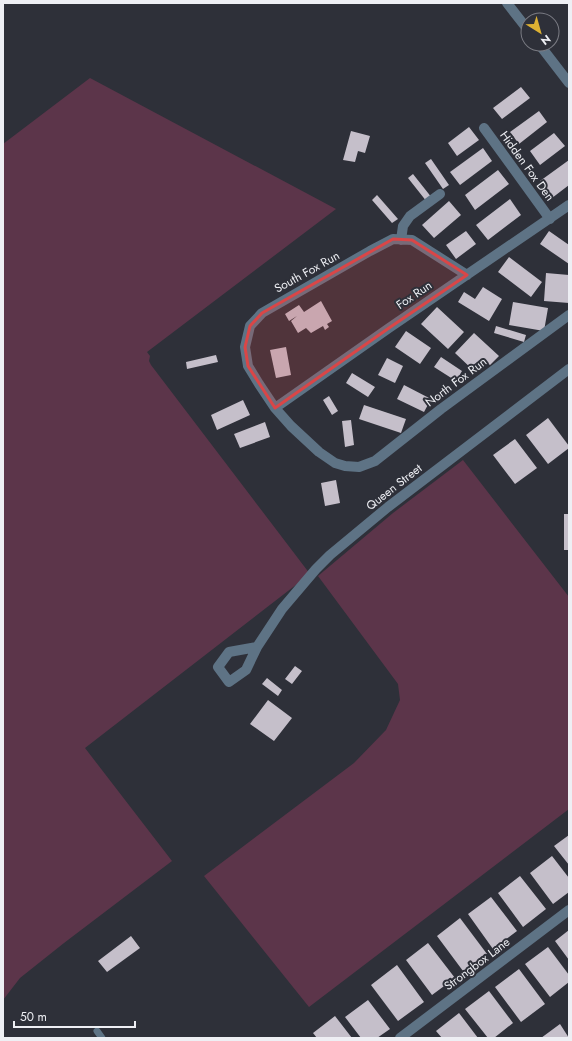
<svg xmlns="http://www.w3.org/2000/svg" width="572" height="1041" viewBox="0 0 572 1041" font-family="Jost,sans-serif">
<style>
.green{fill:#5c354a}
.building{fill:#c5bfca}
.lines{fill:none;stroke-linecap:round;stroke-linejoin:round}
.lane{stroke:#5e7385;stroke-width:7}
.street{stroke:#5e7385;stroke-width:10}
.marked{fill:#da4647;fill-opacity:0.2;stroke:#da4647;stroke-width:3;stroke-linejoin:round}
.labels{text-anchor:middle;stroke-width:4;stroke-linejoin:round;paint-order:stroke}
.street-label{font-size:12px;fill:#eeeff4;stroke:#2e3039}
</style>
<rect width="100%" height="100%" fill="#2e3039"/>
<path class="green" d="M90,78L336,209L147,352L150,356L149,361L151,365L310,574L85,748L172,861L64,943L20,978L3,1000V144Z
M463,460L569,597V809L309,1007L204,876L354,763L386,730L400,700L398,684L318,576L393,513Z"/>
<path class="building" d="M521,87L530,98L502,119L493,108Z
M539,111L547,122L519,144L510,132Z
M469,127L479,140L457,156L448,143Z
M351,131L370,136L365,153L358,151L355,162L343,160Z
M554,133L565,146L540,165L530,151Z
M483,148L492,161L460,185L450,172Z
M431,159L449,185L443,189L425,163Z
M569,160V185L552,198L540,181Z
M498,170L509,184L475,210L465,195Z
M413,174L432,198L427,202L408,178Z
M377,195L398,219L392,223L372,200Z
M510,199L521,215L488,240L476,225Z
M449,201L461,215L434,238L422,225Z
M466,231L476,244L456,259L446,245Z
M549,231L569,245V264L540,244Z
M509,257L542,282L531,297L498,272Z
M546,273L569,275V303L544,301Z
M483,287L502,299L489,321L458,302L464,292L475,299Z
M321,301L332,321L327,324L329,327L325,330L323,326L311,333L306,328L298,333L291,321L297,316L289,321L285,314L299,305L304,312Z
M513,302L548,308L544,331L509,325Z
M437,307L464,332L448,349L421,324Z
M496,326L526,335L524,342L494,333Z
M406,331L431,348L420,364L395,347Z
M474,333L499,356L490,365L483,359L473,370L455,353Z
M286,347L291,375L276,378L270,350Z
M216,355L218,362L187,369L186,362Z
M441,357L462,371L456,381L434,367Z
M387,358L403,366L395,383L378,375Z
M352,373L375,387L368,397L346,383Z
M404,385L431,399L424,412L397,399Z
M329,396L338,411L332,415L323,400Z
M243,400L250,415L217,430L211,415Z
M364,405L406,419L401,433L359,419Z
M548,418L569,446V448L548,464L526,435Z
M351,420L354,445L345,447L342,421Z
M265,422L270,437L240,448L234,434Z
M515,439L537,468L515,484L493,455Z
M336,480L340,503L325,506L321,483Z
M564,514H569V550H564Z
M295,666L302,671L292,684L285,679Z
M267,678L282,690L278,696L262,684Z
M268,700L292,718L274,741L250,724Z
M569,835V865L554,846Z
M552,856L569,878V892L553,904L530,873Z
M520,876L546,909L523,927L498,893Z
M491,897L517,931L493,949L468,914Z
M460,918L487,954L463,971L437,936Z
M569,930V960L555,941Z
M131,936L140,948L107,972L98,961Z
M428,943L455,978L432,995L406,960Z
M548,947L569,975V982L550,997L525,964Z
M397,965L424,1002L398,1021L371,985Z
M519,969L545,1004L521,1022L495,987Z
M489,991L513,1023L494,1038H488L465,1009Z
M368,1000L390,1029L377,1038H361L345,1017Z
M459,1013L478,1038H442L436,1031Z
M335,1016L352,1038H317L313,1033Z
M560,1024L569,1038H541Z"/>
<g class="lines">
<path class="lane" d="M97,1031L102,1038"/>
<path class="street" d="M507,3L528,30
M539,44L569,83
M484,128L550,219
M401,240L403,226L410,216L440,194
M467,275L412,240L393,239L370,251L262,313L250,326L245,347L248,366L259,384L275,408L291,426L319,452L335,463L345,466L359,467L375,461L441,409L569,315
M275,408L389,328L569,205
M257,647L282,609L316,569L330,555L388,507L569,369
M257,647L246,670L229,682L218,667L229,652Z
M400,1038L569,910"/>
</g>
<path class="marked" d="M393,239L412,240L467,275L389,328L275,408L248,366L245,347L250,326L262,313Z"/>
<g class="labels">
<g class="street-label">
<text transform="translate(527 166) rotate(54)" y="4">Hidden Fox Den</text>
<text transform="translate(307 272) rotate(-29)" y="4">South Fox Run</text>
<text transform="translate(414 295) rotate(-34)" y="4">Fox Run</text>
<text transform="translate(456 382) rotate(-37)" y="4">North Fox Run</text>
<text transform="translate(394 487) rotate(-38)" y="4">Queen Street</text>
<text transform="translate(477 964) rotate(-37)" y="4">Strongbox Lane</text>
</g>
</g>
<rect width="572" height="1041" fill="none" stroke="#eeeff4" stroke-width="8"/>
<g transform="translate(540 32) rotate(143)"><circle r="19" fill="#2e3039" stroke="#7b7c84"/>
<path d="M0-3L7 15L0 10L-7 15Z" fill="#ddb133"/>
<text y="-6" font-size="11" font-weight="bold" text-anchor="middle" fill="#eeeff4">N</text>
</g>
<path d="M14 1021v6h121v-6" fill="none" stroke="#eeeff4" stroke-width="2"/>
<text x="20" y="1021" font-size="12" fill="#eeeff4" stroke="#2e3039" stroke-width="3" paint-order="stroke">50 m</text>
</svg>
